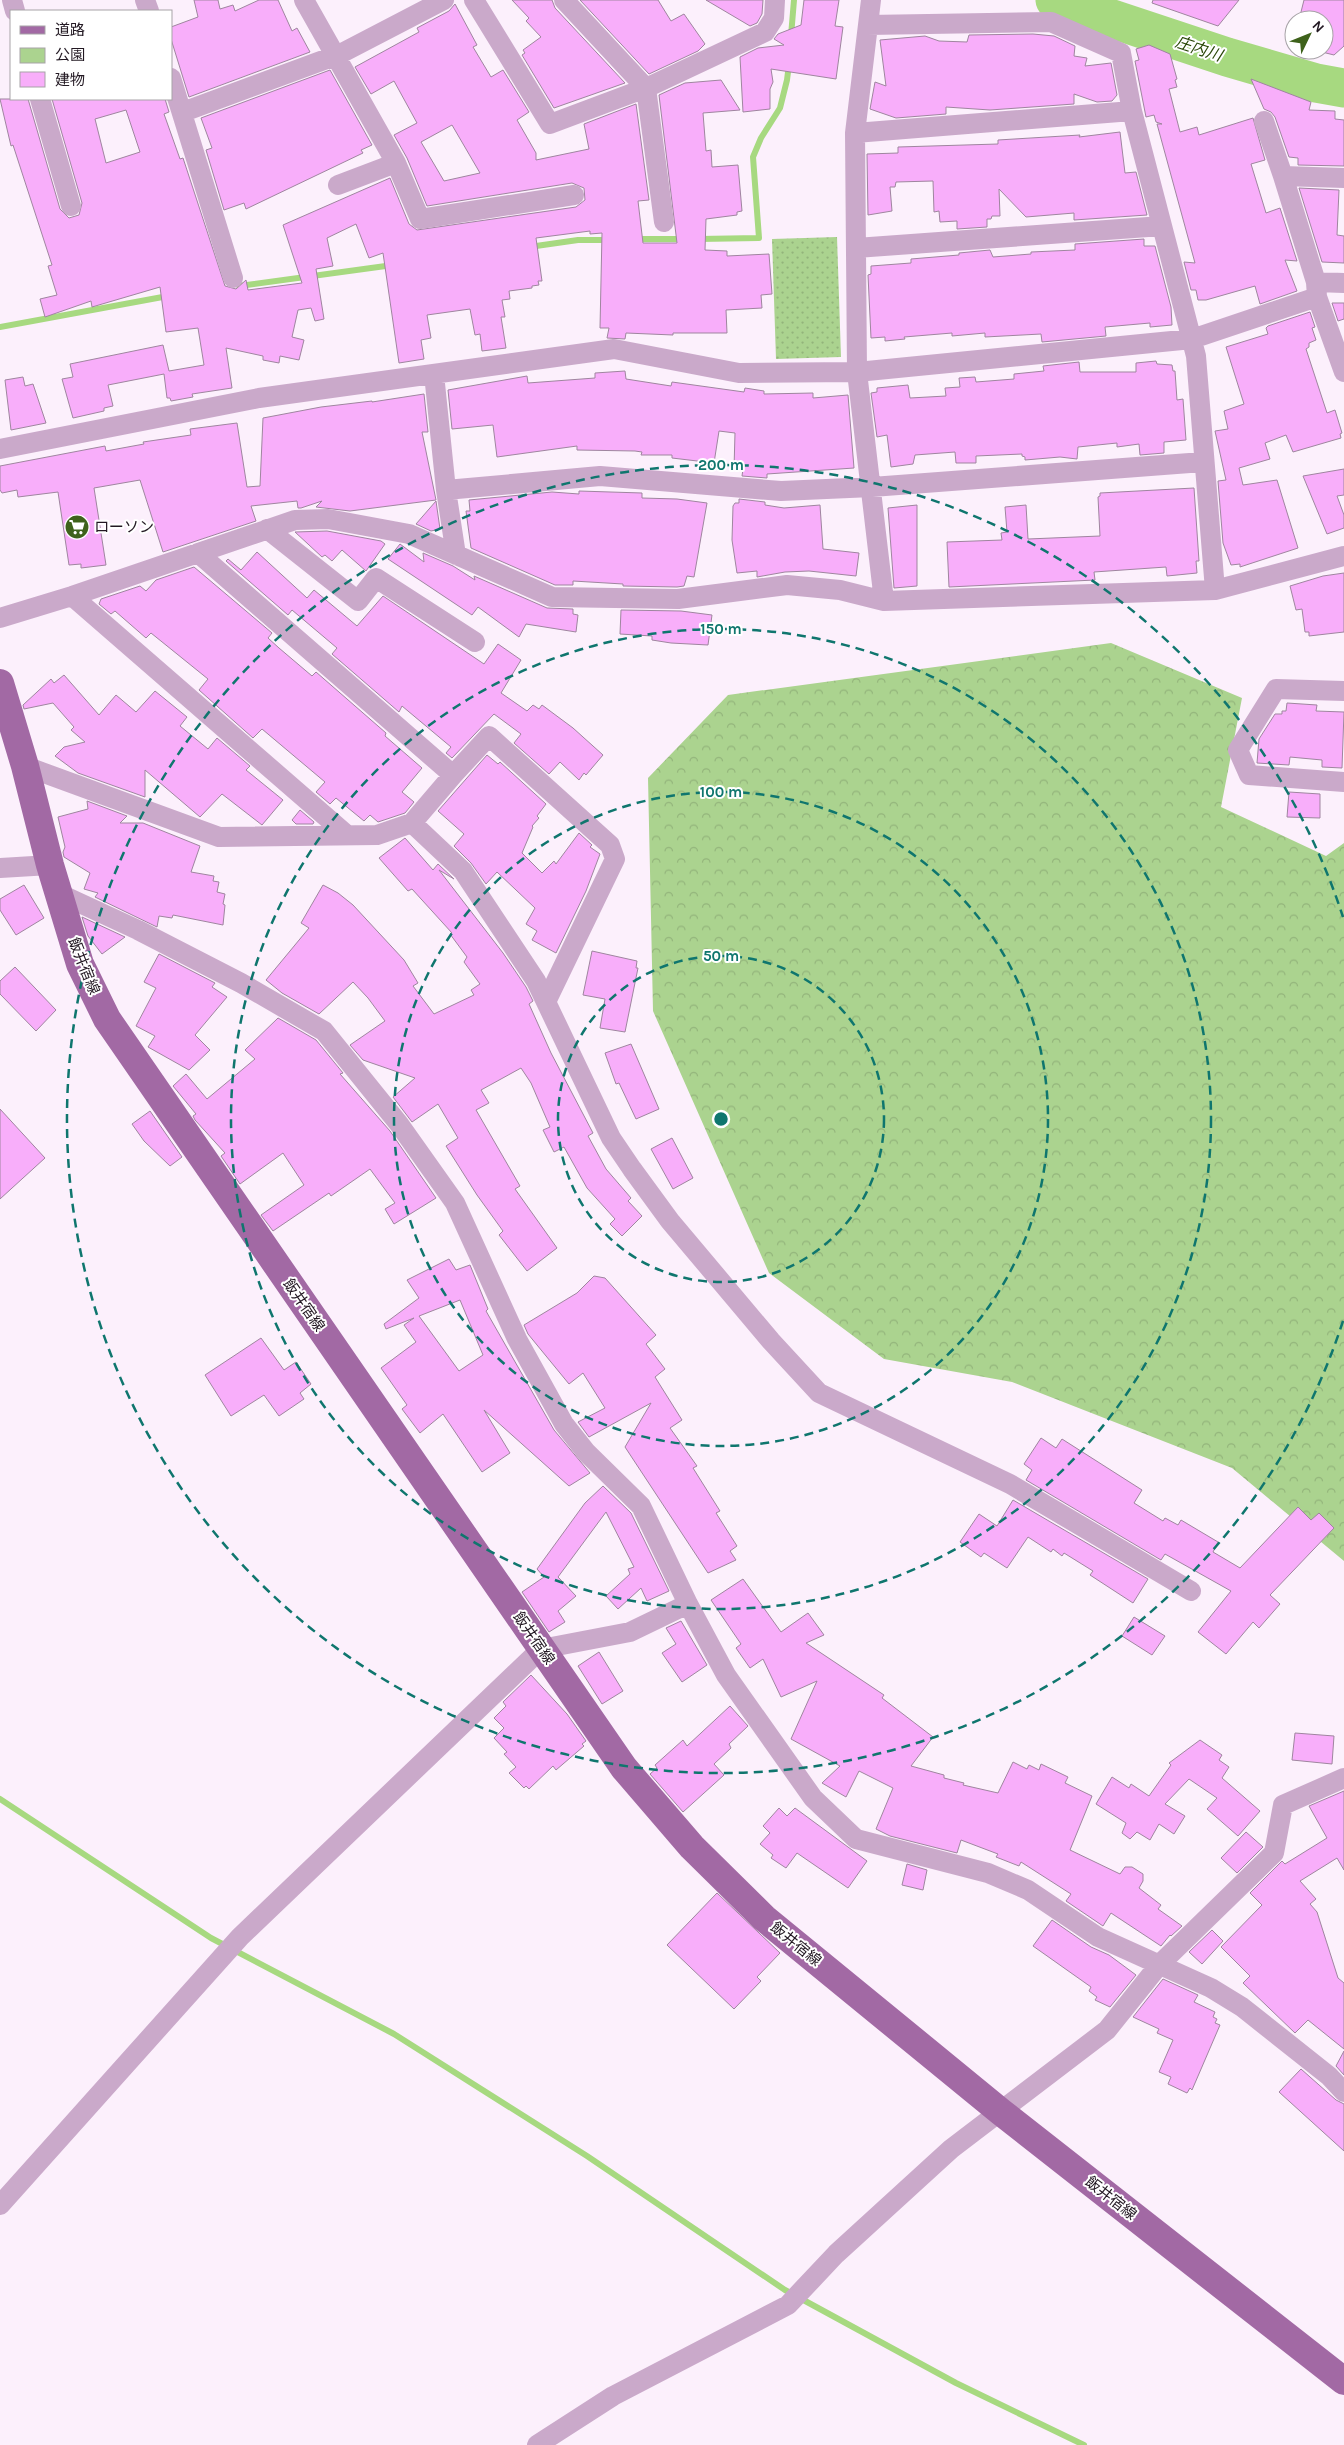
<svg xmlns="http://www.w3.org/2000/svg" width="1344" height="2445" viewBox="0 0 1344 2445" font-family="Karla,'Noto Sans JP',sans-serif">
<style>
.green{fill:url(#green-dots)}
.forest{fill:url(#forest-crowns)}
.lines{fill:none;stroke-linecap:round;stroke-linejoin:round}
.stream{stroke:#a7d980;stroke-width:6}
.river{stroke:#a7d980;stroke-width:39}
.building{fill:#f8aefa;stroke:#9f859f;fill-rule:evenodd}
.minor{stroke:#caa9ca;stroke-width:20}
.primary{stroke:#a269a4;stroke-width:28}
.ring{fill:none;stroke:#0f766e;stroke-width:2.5;stroke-dasharray:9 6}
.labels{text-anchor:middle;stroke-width:4;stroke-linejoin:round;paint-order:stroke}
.poi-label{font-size:15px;fill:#221822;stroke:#fff;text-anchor:start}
.street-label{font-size:15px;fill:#221822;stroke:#fff}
.water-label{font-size:16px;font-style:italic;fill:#2a4808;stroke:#fff}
.centre{fill:#0f766e;stroke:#fff;stroke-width:2.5}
.ring-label{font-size:15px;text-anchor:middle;font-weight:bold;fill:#0f766e;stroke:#fff;stroke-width:4;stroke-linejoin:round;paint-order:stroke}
</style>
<defs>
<pattern id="green-dots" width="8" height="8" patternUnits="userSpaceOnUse" patternTransform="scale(1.25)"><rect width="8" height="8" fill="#abd38f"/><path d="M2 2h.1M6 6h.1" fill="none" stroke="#93b47b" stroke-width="1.8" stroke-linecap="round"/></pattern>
<pattern id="forest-crowns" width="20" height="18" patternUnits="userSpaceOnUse" patternTransform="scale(1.25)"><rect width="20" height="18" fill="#abd38f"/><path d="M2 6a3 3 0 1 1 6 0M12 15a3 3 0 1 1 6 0" fill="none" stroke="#93b47b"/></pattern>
</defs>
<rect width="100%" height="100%" fill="#fcf0fc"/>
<path class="green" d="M837,237L841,357L776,359L772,239Z"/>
<path class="forest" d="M1111,643L1242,698L1221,807L1326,856L1344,843V1561L1232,1468L1012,1382L884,1359L769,1273L653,1011L648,778L728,695Z"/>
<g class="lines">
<path class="stream" d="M791,36L794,0
M634,239H684
M699,239L759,238L753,157L761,138L780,108L787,80L789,64
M529,247L578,240H609
M239,286L393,265
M0,327L168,296
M0,1799L211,1938L394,2034L587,2156L785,2290L956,2383L1084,2445"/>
<path class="river" d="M1055,0L1227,57L1316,83L1344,88"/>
</g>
<path class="building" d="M194,0H218L220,9L233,5L235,11L259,0H278L292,31L297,28L310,52L189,97L171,39V27L198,17Z
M512,0H552L555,8L625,83L554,108L522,55L525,53L523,50L541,37L526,21L529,18Z
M580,0H658L671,21L684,14L705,44L698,51L649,74Z
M706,0H763L762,14L757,23L750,26Z
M804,0H839L835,26L843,27L836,79L771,69L773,82L770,89V109L743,112L740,57L758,48L784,45L774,39L778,34L801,25Z
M1153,0H1239L1218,26L1152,3Z
M1304,0H1344V46L1334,55L1314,50H1324V20H1299Z
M455,4L477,45L473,47L491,77L503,70L529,112L517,120L536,153V160L589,149L584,124L636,104L649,200L638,201L643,243H677L659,95L685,83L721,80L740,110L703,113L706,151L711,150L712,167L738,165L742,211L737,212V215L706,219L705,250L727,251V256L769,254L772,294L761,295L762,308L726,310L727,333H673V335L626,333L625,339L607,338L609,328H600L602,233L590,234V231L536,238L542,281H538L539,285L532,286V288L509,291L510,299L502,300L505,317H501L506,348L482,351L480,334L475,335L470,309L427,315L431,338L421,340L424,359L399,363L383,253L369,258L356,224L327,238L333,266L316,269L324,319L315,321L311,308L298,310L292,337L304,340L299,360L280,356L279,363L263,360V356L226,348L232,388L192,394L193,397L171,401L170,398H167L164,374L108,385L113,406L104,408V411L73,418L62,379L73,377L70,364L163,345L169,371L204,365L198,328L166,332L160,287L92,307L91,301L45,317L40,299L57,295L48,266L52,265L13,145L11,146L0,99H28L60,209L69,218L79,215L82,203L52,99H165L169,112L164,114L180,159L183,158L225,286L236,289L246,280L248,290L302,283L283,225L390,178L409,224L417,230L576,207L585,200L584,188L572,183L427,206L407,158L394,135L417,123L394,81L371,94L355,67L419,32L417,28L449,11ZM126,110L140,152L106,163L95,119ZM452,125L480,173L444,181L421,142Z
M1033,34L1054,36L1075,46L1074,56L1087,58L1085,66L1111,63L1117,95L1112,101L1097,102L1074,94V104L990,110L946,107V114L896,118L870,109L875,82L886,86L880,40L925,36L939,41L967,42L969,35Z
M1149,45L1170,54L1177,79L1175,80L1177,87L1169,89L1180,132L1197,127L1199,135L1253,118L1265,160L1251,164L1266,213L1280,208L1297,261L1285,260L1297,291L1260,304L1255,286L1206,300H1198L1196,290H1191L1184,262L1195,263L1157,124H1162L1156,122L1154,115L1146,117L1135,61L1139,60L1136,49Z
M330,70L372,145L361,150L363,153L246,209L244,203L224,210L206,150L212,148L201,118Z
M1251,79L1311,102L1309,110L1335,111V119L1344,120V166L1298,165V158L1289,157L1275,117L1271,112L1264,109Z
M1120,132L1125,173L1136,172L1147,215L1074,220V213L1026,217L999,189L1000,216H992L991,219H987V227L957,229V221L940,222L939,211L934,212L933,181L896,182L895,187H890L892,211L868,215L867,154L898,153V147L998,144V140L1080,135L1079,137Z
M1299,188L1339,190L1337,235L1344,236V263L1322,262Z
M1144,239V246H1155L1171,307L1172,325L1150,327V323L1105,327L1106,336L1042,342L1041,334L985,337V333L952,336V333L904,337L905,339L885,341V337L871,338L868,275L871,274V266L911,263V259L959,255V253L990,250L993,257L1031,254V252L1075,250V244Z
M1332,303H1344V319L1338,321Z
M1310,312L1315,327L1312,328L1316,340L1309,343V347L1306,349L1327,413L1335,410L1342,433L1340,434L1341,438L1293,452L1286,435L1265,443L1270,459L1239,468L1243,485L1277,480L1298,548L1240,567V564L1231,565L1223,543L1218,481L1226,480L1215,431L1228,429L1224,411L1244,404L1226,347L1268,334L1266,328L1268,326Z
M1156,361L1157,364L1172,365L1173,371H1175L1177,400L1183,399L1186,440L1164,442V453L1140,455L1139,444L1117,447V443L1078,447L1077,459L1060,457L1025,460V457L1022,456V454L976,456V463H956L955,452L915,455L913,464L891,467L887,435L877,437L871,393L877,392V388L908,385L910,398L946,396L945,388L960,387L959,378L975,377L976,382L1014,379V374L1044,371L1043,366L1079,362L1080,372H1136V363Z
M625,371L626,379L671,386L672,382L744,392L745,388L764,391V394L813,393V398L848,395L854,468L767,474V478L742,476L743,469H734L735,433L719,431L714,463L672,458V455H641L642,452L635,451L577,450V446L497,457L493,425L452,429L448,390L527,376L528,383L595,378V373Z
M23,377L25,386L33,384L46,423L11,430L5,380Z
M424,394L428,432H422L436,500L350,511L316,507L322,501L301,508H298L297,501L251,506L256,521L163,552L140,480L94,488L106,565L81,568V564L69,565L58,492L18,497L17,490L2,493L0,490V466L105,446L106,451L144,444L143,442L191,435L190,429L237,423L247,487L260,486L263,418L321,407L372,401V402Z
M1344,469V495L1337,496L1344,515V528L1327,534L1303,476Z
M1194,488L1199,561H1196L1197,573L1167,576L1166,567L1094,572L1095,580L949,587L947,542L1002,540L1001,533L1007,532L1005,507L1026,505L1028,539L1100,536L1098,497L1100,496V493Z
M579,491L642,493V498L677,499L707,503L694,577L687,576L684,586L677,587L623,586V584L573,581V585H555L471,548L466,511H470L469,500L552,492L579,494Z
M739,499L765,502V505L784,508L820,505L823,549L859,553L856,576L809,571L785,572L757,577V571L737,573L732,540L733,506L735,503H739Z
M436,501L440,529L431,531L416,524Z
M917,505V586L894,588L888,508Z
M327,531L381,541L385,544L366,571L342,550L332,561L325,555L322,557L295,532Z
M400,544L424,562L423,553L453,566L475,580L474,576L547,608L573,609V614L578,615L576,632L526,624L519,637L478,607L472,615L388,559Z
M257,552L307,598L314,590L357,626L383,596L484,664L498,644L521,660L501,693L527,711L533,705L539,709L542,705L573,728L603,755L586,775L584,773L579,780L560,762L549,774L514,743L521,734L494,714L452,758L446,753L451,747L402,706L399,712L332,654L337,648L292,610L288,615L226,561L228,559L241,570Z
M194,567L272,633L268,638L279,648L312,676L316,672L386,733L385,736L422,768L402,792L414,802L405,813L378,822L370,815L364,821L336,798L330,804L316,792L325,782L262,729L253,738L199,690L208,679L151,633L146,638L115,611L111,614L99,604L101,599L140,586L146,591L156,580Z
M1344,573V632L1309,636V632H1305L1302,609L1296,610L1290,586L1323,576Z
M621,610L681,611L712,615L708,645L671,643L652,640V636L620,634Z
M64,675L99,715L116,695L136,712L155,691L187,717L180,726L208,749L217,738L250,766L246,770L283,800L262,825L222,794L200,817L145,770V797L78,773L55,756L64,747L85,742L71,730L74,727L53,703L24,709L23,705L51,679L54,683Z
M1287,703L1317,705L1316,711L1344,712L1342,768L1322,767V760L1290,757L1289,765L1257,763L1259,739L1275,714H1282V711H1286Z
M487,755L498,764L500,762L546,804L537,816L539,818L532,826L533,827L522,853L542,873L554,861L556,864L579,833L592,845L590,847L600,854L586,891L556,953L532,940L537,931L526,924L535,908L497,872L486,884L471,863L454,846L464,834L438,811Z
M1289,792L1320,794V818L1287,817Z
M87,801L127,816L120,823H143L200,846L191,872L214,876L213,881L219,882L217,892L225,894L223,904L225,905L223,925L173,915L172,918L159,916L157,927L95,897L98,893L84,889L90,873L64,857L63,852L65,847L58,817L88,809Z
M300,810L314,822L313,824H296L292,820Z
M405,838L433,870L438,864L454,879L439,870L503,953L526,987L533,1001L529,1004L551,1053L593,1133L588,1136L606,1169L631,1198L628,1201L642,1216L622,1236L610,1224L615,1219L587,1188L564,1147L554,1152L543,1130L550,1127L531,1083L521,1068L481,1090L489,1103L476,1110L520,1186L515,1189L557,1248L527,1271L499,1235L503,1231L477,1195L446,1146L458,1138L438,1104L412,1122L393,1097L415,1078L363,1060L350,1045L385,1021L368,998L353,982L319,1014L282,993L266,980L309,928L301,923L323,885L338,893L353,905L404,960L418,983L413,986L434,1014L474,995L471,990L480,984L464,962L467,957L450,934L452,933L412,889L408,891L379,858Z
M24,885L44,918L16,935L0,910V899Z
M82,917L125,937L102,954L88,936Z
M592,951L637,961L636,968H638L625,1032L600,1028L605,999L583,995Z
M159,954L215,983L212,987L227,997L195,1035L210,1050L189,1070L148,1047L155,1036L136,1026L156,988L144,982Z
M15,967L56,1010L36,1031L0,994V981Z
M278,1018L316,1040L343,1073L340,1074L390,1131L436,1198L394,1224L385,1209L395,1203L370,1169L331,1196L329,1193L273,1231L261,1215L304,1185L283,1153L240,1184L221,1156L225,1153L195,1120L193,1116L196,1114L173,1086L186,1074L207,1099L255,1059L245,1050Z
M631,1044L659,1109L636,1119L619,1083L616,1084L605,1053Z
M0,1109L45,1158L0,1199Z
M150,1111L182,1157L170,1166L144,1141L132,1124Z
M672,1138L693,1178L673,1189L651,1149Z
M449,1259L456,1270L470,1265L488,1309L486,1311L554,1430L590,1473L569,1486L484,1410L510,1453L482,1472L443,1414L420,1433L402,1409L407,1405L381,1368L416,1342L404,1325L414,1318L386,1329L384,1324L419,1298L407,1280ZM460,1300L483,1355L459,1371L419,1316Z
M594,1276L605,1278L656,1335L646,1344L665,1369L655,1377L682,1420L670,1428L697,1466L693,1468L720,1511L716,1513L737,1546L730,1551L736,1560L708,1573L625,1447L651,1403L589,1437L578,1422L605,1408L583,1373L569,1384L528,1334L524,1325L577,1293Z
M261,1338L284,1370L296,1362L311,1384L300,1393L304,1399L279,1416L264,1395L231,1416L205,1375Z
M1041,1438L1056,1448L1062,1439L1142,1490L1134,1503L1163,1521L1165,1518L1178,1525L1181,1520L1218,1542L1213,1552L1240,1568L1298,1507L1311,1520L1319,1513L1334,1528L1270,1595L1280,1604L1259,1628L1253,1622L1226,1654L1198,1632L1231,1591L1165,1554L1161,1560L1026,1480L1032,1470L1024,1464Z
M603,1486L631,1513L669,1591L647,1601L641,1588L618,1609L606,1596L630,1574L628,1569L634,1567L606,1512L558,1577L576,1596L558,1611L565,1622L549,1632L522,1592L544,1577L537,1569L585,1503Z
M1013,1500L1148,1579L1133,1603L1090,1575L1093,1571L1064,1553L1062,1556L1053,1549L1051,1552L1028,1537L1007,1568L984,1553L981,1557L960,1542L979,1514L997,1526Z
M743,1579L781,1632L808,1613L824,1635L806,1643L884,1695L882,1698L933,1737L911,1766L944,1775V1778L964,1783L963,1785L998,1793L1013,1762L1027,1769L1029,1765L1039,1770L1041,1764L1068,1777L1065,1783L1092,1796L1070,1850L1120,1874L1125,1867H1132L1143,1874V1881L1139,1888L1161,1905L1158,1909L1182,1926L1171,1936L1170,1935L1161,1946L1111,1913L1103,1926L1066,1901L1071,1894L1021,1862L1019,1866L996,1857L998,1854L961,1840L957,1853L890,1836L876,1829L893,1788L859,1771L846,1797L822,1783L840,1766L791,1739L817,1681L781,1697L763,1659L750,1668L736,1648L741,1644L711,1600Z
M1134,1617L1165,1636L1152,1655L1122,1636Z
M681,1621L707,1665L682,1682L662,1653L676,1644L666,1628Z
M599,1652L623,1691L602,1704L578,1666Z
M531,1675L567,1714L586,1741L582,1744L584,1746L556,1770L553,1766L529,1789L526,1786L524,1788L509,1773L516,1767L504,1754L507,1752L494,1738L504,1728L494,1718L506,1706L503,1702Z
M730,1706L748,1726L729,1744L731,1748L714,1764L724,1775L683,1812L650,1774L657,1768L655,1765L683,1740L687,1746Z
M1295,1733L1334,1736L1332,1764L1292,1760Z
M1200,1740L1222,1755L1219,1760L1229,1767L1222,1778L1260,1811L1238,1836L1207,1809L1217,1798L1189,1779L1165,1804L1185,1816L1174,1834L1159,1824L1150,1840L1137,1832L1130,1839L1122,1833L1126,1823L1096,1804L1112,1777L1129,1788L1131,1784L1149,1796L1171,1765L1169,1763Z
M1344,1791V1870L1337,1858L1300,1881L1316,1899L1310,1904L1317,1912L1338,1978L1344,1983V2049L1308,2020L1295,2033L1243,1983L1250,1976L1221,1947L1262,1905L1250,1893L1282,1861L1285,1864L1327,1838L1309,1806Z
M779,1808L787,1816L795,1808L867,1861L848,1888L797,1853L786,1868L771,1858L773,1855L760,1844L770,1833L763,1826Z
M1246,1832L1263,1847L1237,1873L1221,1858Z
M907,1864L927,1870L923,1890L902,1885Z
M717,1893L780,1953L757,1977L761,1981L734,2009L667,1945Z
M1052,1920L1091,1947L1109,1955L1136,1975L1110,2007L1095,2000L1097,1997L1089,1991L1091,1987L1033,1946Z
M1212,1930L1223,1941L1202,1964L1189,1952Z
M1163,1979L1198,1995L1194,2002L1215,2012L1213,2017L1217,2019L1215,2023L1220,2025L1192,2090L1190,2088L1187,2093L1168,2084L1171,2077L1159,2072L1173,2040L1157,2033L1159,2029L1133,2017Z
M1344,2051V2075L1336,2066Z
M1301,2069L1336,2100L1344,2104V2151L1279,2092Z"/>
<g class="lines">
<path class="minor" d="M12,0L15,11
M145,0L149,11
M304,0L396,163L420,219L574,195
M474,0L550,124L646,88L765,32L774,18L775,0
M564,0L646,88L664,222
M871,0L855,133L857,372L884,601
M868,25L1051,22L1121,53L1132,111
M171,78L233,278
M40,99L71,206
M183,112L340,54L444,0
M1264,121L1283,176
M1344,178L1283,176L1316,282L1317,297L1344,372
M338,185L396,163
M856,248L1162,226
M1316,282L1344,283
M434,374L446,490L456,555
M0,449L259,398L614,349L739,373L857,372L1192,339L1317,297
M446,490L600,476L781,491L872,487L1203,462
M267,529L358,601L376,578L475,642
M1215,590L1344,556
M72,596L347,835
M0,618L72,596L295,520L328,519L409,534L552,597L678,599L787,585L840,590L884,601L1215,590L1196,356L1132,111L855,133
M1344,691L1276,689L1238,750L1249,775L1344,782
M25,766L219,837L377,835L412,823L453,775L198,553
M453,775L489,736L610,845L615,859L546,1002
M412,823L463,871L536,981L611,1138L632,1169L670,1221L771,1341L819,1393L1010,1484L1191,1591
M0,868L50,865
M58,893L138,930L241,983L324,1031L399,1124L455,1203L517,1339L564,1424L586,1452L641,1506L688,1604L726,1675L813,1798L856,1839L988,1873L1028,1890L1098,1937L1211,1988L1242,2007L1329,2076L1344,2092
M0,2205L240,1937L541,1649L630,1632L688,1604
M537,2445L613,2396L788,2305L836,2254L951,2149L1107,2030L1159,1965L1274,1853L1283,1805L1344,1778"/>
<path class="primary" d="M0,683L25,766L50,865L80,964L107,1019L624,1768L692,1847L764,1918L1001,2112L1344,2381"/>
</g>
<g class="ring">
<circle cx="721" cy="1119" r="163"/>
<circle cx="721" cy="1119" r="327"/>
<circle cx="721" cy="1119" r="490"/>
<path d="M1343 1321A654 654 0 1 1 1343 917"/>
</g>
<defs>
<symbol id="supermarket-disc" viewBox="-11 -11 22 22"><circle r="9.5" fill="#3e621b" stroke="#fff"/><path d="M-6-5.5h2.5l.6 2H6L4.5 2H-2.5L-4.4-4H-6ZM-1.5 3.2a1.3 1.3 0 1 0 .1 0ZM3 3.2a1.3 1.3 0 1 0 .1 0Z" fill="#fff"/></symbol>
</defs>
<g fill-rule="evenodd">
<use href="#supermarket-disc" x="63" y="513" width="28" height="28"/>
</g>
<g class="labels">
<g class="poi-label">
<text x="94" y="532">ローソン</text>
</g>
<g class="street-label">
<text transform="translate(84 966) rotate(68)" y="5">飯井宿線</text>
<text transform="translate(304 1305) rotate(55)" y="5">飯井宿線</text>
<text transform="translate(534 1638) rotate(55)" y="5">飯井宿線</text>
<text transform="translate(796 1944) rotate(39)" y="5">飯井宿線</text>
<text transform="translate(1111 2198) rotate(38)" y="5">飯井宿線</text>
</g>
<g class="water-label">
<text transform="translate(1199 48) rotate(18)" y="6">庄内川</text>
</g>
</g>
<circle cx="721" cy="1119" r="8" class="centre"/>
<g class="ring-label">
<text x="721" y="470">200 m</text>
<text x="721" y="634">150 m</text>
<text x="721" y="797">100 m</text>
<text x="721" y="961">50 m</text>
</g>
<rect x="10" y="10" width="162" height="90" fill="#ffffff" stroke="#a7a3a7"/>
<rect x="20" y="26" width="25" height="8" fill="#a269a4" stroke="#a7a3a7"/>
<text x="55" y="35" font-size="15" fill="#221822">道路</text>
<rect x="20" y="48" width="25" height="15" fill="#abd38f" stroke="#a7a3a7"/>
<text x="55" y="60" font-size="15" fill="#221822">公園</text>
<rect x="20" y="72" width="25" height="15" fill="#f8aefa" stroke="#a7a3a7"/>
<text x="55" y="85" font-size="15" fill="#221822">建物</text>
<g transform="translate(1309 35) rotate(47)"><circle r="24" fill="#ffffff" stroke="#a7a3a7"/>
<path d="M0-4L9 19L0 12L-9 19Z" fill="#3e621b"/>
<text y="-8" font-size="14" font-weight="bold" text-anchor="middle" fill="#221822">N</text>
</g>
</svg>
